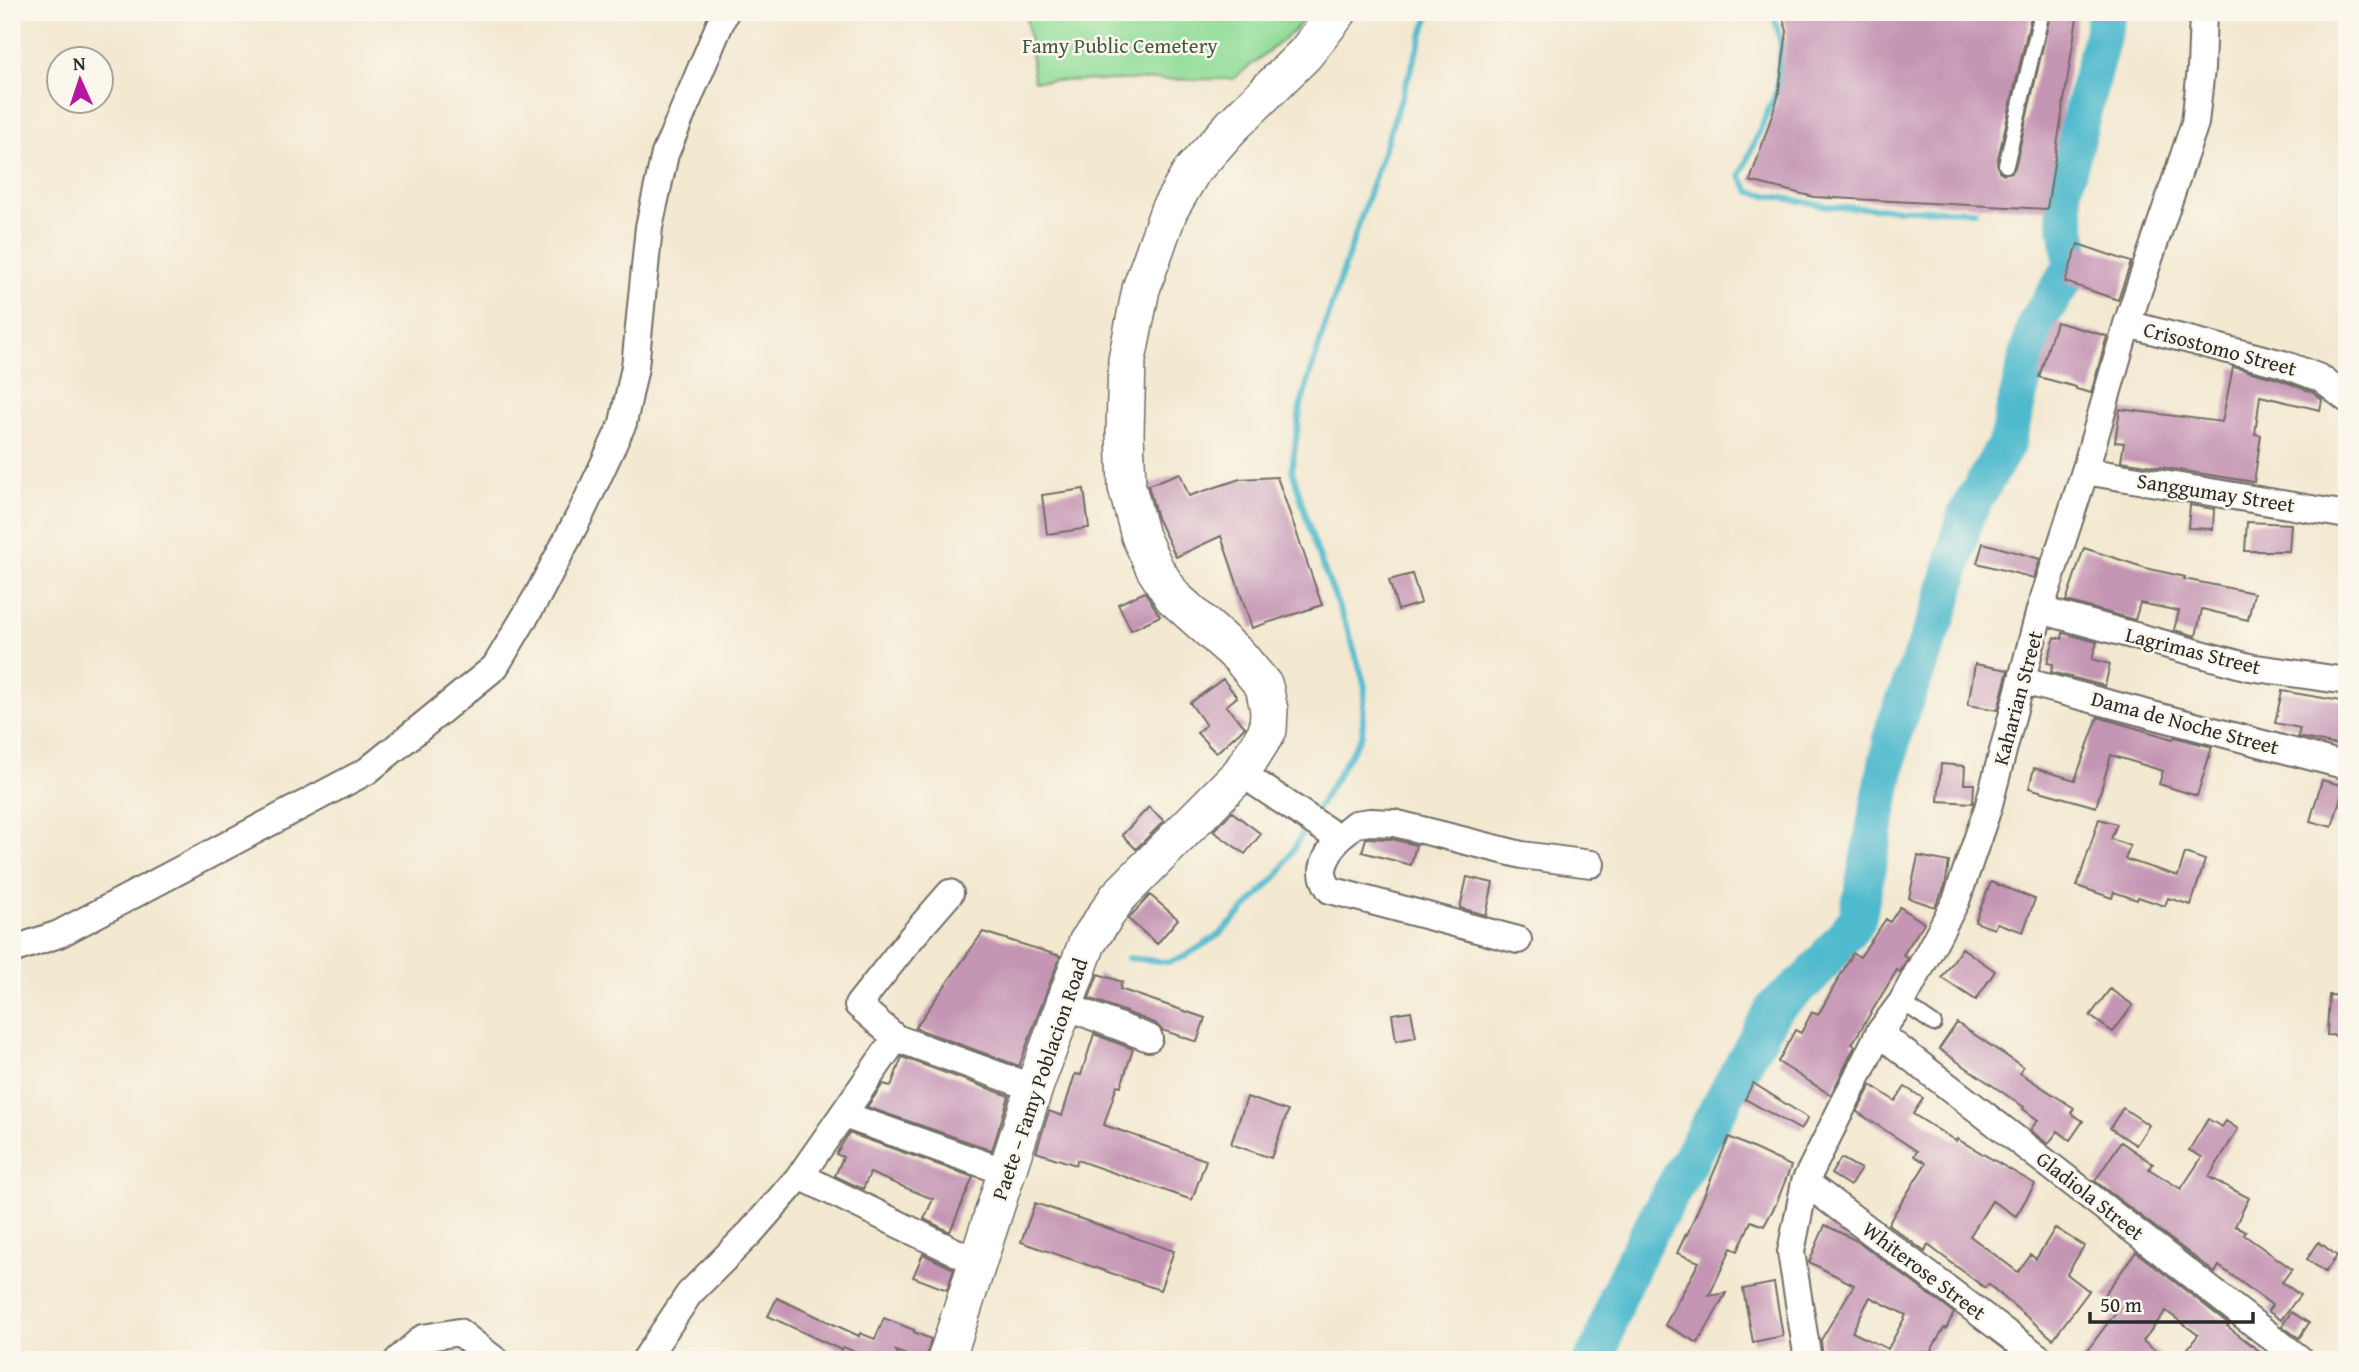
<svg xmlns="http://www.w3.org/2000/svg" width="2359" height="1372" viewBox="0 0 2359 1372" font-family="'Gentium Book Plus',serif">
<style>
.green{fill:#93dd99;stroke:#5f8462;stroke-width:2}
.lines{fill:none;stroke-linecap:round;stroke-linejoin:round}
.stream{stroke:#50bacd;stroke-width:6}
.river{stroke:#50bacd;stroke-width:38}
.building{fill:#c595b4;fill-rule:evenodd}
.service-casing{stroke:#716d65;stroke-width:18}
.minor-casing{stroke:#716d65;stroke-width:30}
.secondary-casing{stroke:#716d65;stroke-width:40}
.service{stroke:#fff;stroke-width:14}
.minor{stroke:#fff;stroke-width:26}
.secondary{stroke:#fff;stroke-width:37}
.labels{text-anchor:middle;stroke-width:5;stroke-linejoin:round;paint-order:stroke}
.park-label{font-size:21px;fill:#455846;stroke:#fbf7ec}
.street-label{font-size:21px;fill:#2b2b2b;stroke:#fbf7ec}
</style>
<rect width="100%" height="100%" fill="#fbf7ec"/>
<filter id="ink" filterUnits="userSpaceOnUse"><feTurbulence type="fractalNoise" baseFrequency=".0143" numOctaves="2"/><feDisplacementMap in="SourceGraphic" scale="14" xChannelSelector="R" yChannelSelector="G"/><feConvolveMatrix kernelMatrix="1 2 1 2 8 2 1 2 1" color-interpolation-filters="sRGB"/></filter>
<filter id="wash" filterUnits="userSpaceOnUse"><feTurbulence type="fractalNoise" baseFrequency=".00686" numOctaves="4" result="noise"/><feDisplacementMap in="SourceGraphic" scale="28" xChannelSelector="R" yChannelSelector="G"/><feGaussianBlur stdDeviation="1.57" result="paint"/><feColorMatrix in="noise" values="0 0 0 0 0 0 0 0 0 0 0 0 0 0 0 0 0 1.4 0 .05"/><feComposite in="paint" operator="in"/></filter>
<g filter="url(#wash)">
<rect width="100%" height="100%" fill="#f3e8d0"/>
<path class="green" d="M1026,12H1310L1294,31L1233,79L1034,81Z"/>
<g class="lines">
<path class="stream" d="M1773,12L1781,44L1777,90L1740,176L1750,192L1833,207L1975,211
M1314,814L1362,735L1365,686L1349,633L1315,546L1292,470L1300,408L1329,313L1430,12
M1128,958L1168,962L1184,957L1220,934L1279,874L1305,829"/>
<path class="river" d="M1592,1360L1601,1347L1617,1296L1639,1250L1775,1007L1811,977L1857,920L1894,728L1942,605L1966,514L2007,443L2036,323L2073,266L2062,193L2108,12"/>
</g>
<g id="blocks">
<path class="building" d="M1781,12H2032L1997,163L1999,171L2004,174L2012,172L2015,167L2051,12H2078L2047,209L1814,197L1750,181L1778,97L1787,31Z
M2078,244L2131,262L2118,300L2065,282Z
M2056,322L2107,336L2091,393L2076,389V387L2039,377Z
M2233,367L2278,379L2312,392L2322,400L2320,410L2260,396L2255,434L2261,435L2254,482L2121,461L2124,443L2115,442L2120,409L2222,422Z
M1180,473L1189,496L1240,479L1277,477L1322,605L1252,628L1221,536L1176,557L1157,518L1148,485Z
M1084,489L1089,528L1047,534L1042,495Z
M2190,505L2214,509L2213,529L2188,528Z
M2247,522L2291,524L2289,551H2245Z
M1983,543L2040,559L2034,578L1977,563Z
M2084,548L2146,568L2185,577L2184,579L2254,593L2248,620L2202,609L2196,636L2174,630L2179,611L2140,603L2135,620L2066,601Z
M1412,574L1421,603L1398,610L1389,580Z
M1145,592L1160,616L1131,630L1118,604Z
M2063,633L2097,642L2092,659L2110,664L2105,686L2051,672L2053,664L2047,663L2055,637L2062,639Z
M1975,664L2008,670L1998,710L1968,705Z
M1223,679L1237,697L1226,706L1245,727L1216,753L1197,733L1206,725L1190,703Z
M2282,691L2347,702V747L2298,737L2300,728L2275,723Z
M2098,717L2173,739L2174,737L2212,747L2197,796L2159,784L2163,771L2111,755L2096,807L2029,788L2034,768L2075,780Z
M1941,764L1965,766L1964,784H1974L1973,803L1938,801Z
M2322,780L2344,786L2332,827L2310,821Z
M1149,807L1164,821L1136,849L1122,835Z
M1232,812L1261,834L1245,854L1213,831Z
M2099,819L2117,824L2111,839L2130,846L2125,859L2178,876L2185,853L2205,860L2191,905L2168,898L2165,906L2138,897L2137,900L2114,892L2112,898L2077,886Z
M1366,838L1392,839L1416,845L1411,865L1362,852Z
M1918,856L1949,862L1945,886L1935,907L1909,898Z
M1467,877L1493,883L1486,915L1460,908Z
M1991,882L2035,899L2023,932L1997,923L1994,929L1975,922Z
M1150,895L1178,919L1157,944L1128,919Z
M1900,907L1924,923L1903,955L1908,958L1900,972L1897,970L1852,1044L1855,1046L1831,1095L1778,1062L1795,1030L1801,1033L1812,1012L1818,1015L1853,953L1860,957L1886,919L1890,922Z
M983,932L1060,956L1019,1066L915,1028Z
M1962,948L1995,971L1976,1000L1942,978Z
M1098,974L1122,982L1120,989L1205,1018L1197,1042L1162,1030L1155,1023L1089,998Z
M2110,989L2133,1005L2113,1032L2090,1016Z
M2329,995L2347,996V1036L2327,1035Z
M1411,1011L1416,1037L1396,1041L1392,1014Z
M1957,1023L2023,1067L2020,1073L2074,1108L2071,1113L2083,1121L2070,1140L2058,1131L2048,1144L2030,1130L2038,1120L2023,1109L2024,1107L1939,1049Z
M1094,1034L1133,1049L1121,1086L1117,1085L1104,1125L1206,1160L1192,1200L1077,1160L1076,1165L1036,1152L1049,1111L1062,1116L1075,1074L1081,1075Z
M902,1057L1009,1096L992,1150L867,1107L883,1084L891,1086Z
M1753,1083L1808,1118L1801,1130L1745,1099Z
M1871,1085L1895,1101L1905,1087L1923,1098L1913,1114L1956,1141L1957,1139L2035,1184L2016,1216L1992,1201L1970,1236L2018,1272L2031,1255L2036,1259L2055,1228L2084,1246L2067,1274L2089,1291L2053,1339L1988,1284L1985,1288L1928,1245L1925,1252L1888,1224L1926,1163L1914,1156L1917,1151L1857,1112Z
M1247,1097L1288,1111L1271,1158L1231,1144Z
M2123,1108L2149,1125L2136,1145L2110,1128Z
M2208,1119L2222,1127L2226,1121L2238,1129L2209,1177L2249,1198L2235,1226L2246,1231L2244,1235L2292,1269L2282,1282L2300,1295L2281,1320L2268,1311L2272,1305L2219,1266L2215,1273L2095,1181L2121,1142L2153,1164L2149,1169L2181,1189L2202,1157L2189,1150Z
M849,1133L973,1177L950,1232L924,1219L933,1199L870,1173L863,1189L835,1176L843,1157L836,1154Z
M1729,1137L1791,1166L1776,1204L1764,1226L1751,1221L1738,1251L1731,1248L1709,1296L1726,1293L1698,1343L1665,1325L1699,1262L1677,1253L1686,1234L1687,1235Z
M1841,1158L1861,1169L1850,1186L1831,1174Z
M1035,1203L1174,1251L1160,1290L1021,1242Z
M1825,1225L1859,1242L1954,1313L1946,1329L1944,1328L1929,1354L1925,1352L1921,1360H1823L1821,1340L1854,1285L1809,1262ZM1870,1297L1906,1315L1888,1349L1852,1332Z
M2319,1242L2337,1256L2325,1272L2307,1259Z
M2136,1252L2229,1324L2227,1326L2271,1360H2179L2198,1335L2166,1311L2143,1341L2167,1360H2080L2119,1308L2103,1296Z
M923,1254L954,1269L947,1290L913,1277Z
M1774,1283L1783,1336L1753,1342L1743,1289Z
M777,1298L859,1336L860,1333L875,1339L884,1318L914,1330V1332L931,1339L926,1360H919L896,1351L898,1354L896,1360H875L843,1347L841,1350L768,1316Z
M2291,1312L2309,1323L2299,1338L2282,1326Z"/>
</g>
</g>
<g filter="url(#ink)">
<use href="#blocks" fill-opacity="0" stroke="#716d65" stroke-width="2"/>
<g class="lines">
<defs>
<path id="service" d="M2006,165L2042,12
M1902,1002L1934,1024"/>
<path id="minor" d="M2127,324L2283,364L2320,378L2347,399
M2085,471L2347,515
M2040,610L2249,667L2347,681
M2023,681L2347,766
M1241,773L1338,838L1355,824L1370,822L1394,823L1522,855L1591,864
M1338,838C1327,858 1315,869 1330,890L1518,940
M12,950L59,934L367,771L495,667L538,595L583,509L623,423L635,367L649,227L665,154L725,12
M1063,1005L1149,1038
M1879,1033L2301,1360
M896,1038L1034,1088
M844,1115L1006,1172
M800,1176L978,1263
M1805,1182L2042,1360
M398,1360L423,1338L459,1332L495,1360
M645,1360L689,1294L751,1232L800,1176L896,1038L858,1005L911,938L950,893
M1808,1360L1791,1252L1805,1182L1879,1033L1902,1002L1956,901L1988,808L2040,610L2085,471L2127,324L2195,123L2201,69L2203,12"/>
<path id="secondary" d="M946,1360L1034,1088L1087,943L1118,897L1241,773L1268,730L1269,710L1264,686L1239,656L1173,597L1155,569L1140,536L1127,487L1125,433L1127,360L1141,289L1169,210L1192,171L1232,126L1305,54L1338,12"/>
</defs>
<use href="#service" class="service-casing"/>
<use href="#minor" class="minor-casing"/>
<use href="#secondary" class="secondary-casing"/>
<use href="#service" class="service"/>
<use href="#minor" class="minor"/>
<use href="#secondary" class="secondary"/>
</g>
</g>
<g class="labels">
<g class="park-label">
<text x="1120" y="53">Famy Public Cemetery</text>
</g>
<g class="street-label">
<text transform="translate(2220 349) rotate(15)" y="7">Crisostomo Street</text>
<text transform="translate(2216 493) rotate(9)" y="7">Sanggumay Street</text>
<text transform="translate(2193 651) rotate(14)" y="7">Lagrimas Street</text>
<text transform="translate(2018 698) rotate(-75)" y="7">Kaharian Street</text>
<text transform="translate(2185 723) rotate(15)" y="7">Dama de Noche Street</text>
<text transform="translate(1040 1079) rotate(-71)" y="7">Paete – Famy Poblacion Road</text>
<text transform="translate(2090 1196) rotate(38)" y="7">Gladiola Street</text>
<text transform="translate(1924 1271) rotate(37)" y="7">Whiterose Street</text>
</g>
</g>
<rect width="2359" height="1372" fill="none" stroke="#fbf7ec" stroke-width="42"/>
<g transform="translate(80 80) rotate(357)"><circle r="33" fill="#fbf7ec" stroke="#a8a59f" stroke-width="2"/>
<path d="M0-5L12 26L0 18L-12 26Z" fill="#b5179e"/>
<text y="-10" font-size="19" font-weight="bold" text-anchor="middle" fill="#2b2b2b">N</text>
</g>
<path d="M2090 1312v10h163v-10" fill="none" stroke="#2b2b2b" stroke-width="3.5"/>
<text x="2100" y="1312" font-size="21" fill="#2b2b2b" stroke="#fbf7ec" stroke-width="5" paint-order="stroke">50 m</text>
</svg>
